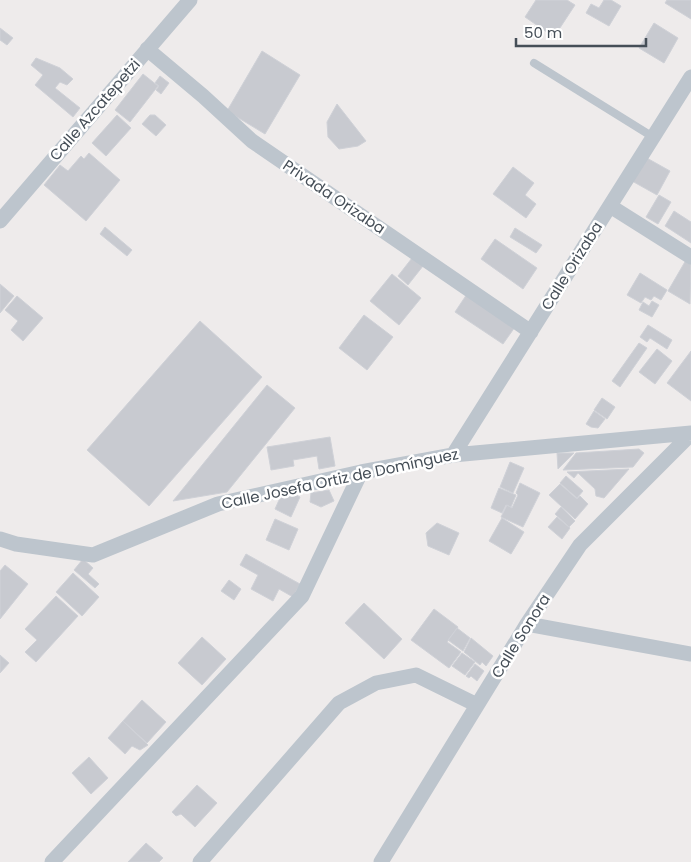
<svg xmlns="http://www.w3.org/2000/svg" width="691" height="862" viewBox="0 0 691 862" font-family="Poppins,sans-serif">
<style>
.building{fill:#c8cad0;stroke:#cfd1d7}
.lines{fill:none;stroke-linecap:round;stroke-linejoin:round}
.service{stroke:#bdc5cd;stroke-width:8}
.minor{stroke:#bdc5cd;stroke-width:15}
.labels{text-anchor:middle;stroke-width:5;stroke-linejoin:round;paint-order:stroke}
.street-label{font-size:15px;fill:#454e57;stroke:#fff}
</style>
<rect width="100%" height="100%" fill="#eeebeb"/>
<path class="building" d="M536,0H567L575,5L554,37L525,17Z
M604,0H611L621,6L609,26L586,13L591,4L599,8Z
M667,0H691V19L665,3Z
M654,23L678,38L664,63L639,48Z
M0,28L13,38L7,45L0,40Z
M262,51L300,75L265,134L227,111Z
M36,58L60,68L73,79L67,85L60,82L55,88L80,108L73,117L35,85L43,75L31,65Z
M143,74L158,86L130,122L115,110Z
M160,76L169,83L161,94L156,90L159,86L155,83Z
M337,104L366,141L358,146L339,149L328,137L327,122Z
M117,115L131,128L106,156L92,143Z
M150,115H155L166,125L156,136L142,124Z
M89,153L120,180L86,221L44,185L60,165L68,171L81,156L84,159Z
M645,157L670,171L657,195L632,181Z
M513,167L534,183L525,195L536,204L526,218L493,194Z
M659,195L671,202L658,224L646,217Z
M674,211L691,222V243L665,226Z
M105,227L132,250L127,256L100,234Z
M515,228L542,245L536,253L510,237Z
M495,239L537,268L523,289L481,259Z
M412,258L423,266L408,285L398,276Z
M686,260L691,263L690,304L668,291Z
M640,273L667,290L661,300L654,296L651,300L645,297L641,303L627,295Z
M392,274L421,298L399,325L370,301Z
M0,284L14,296L0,313Z
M467,294L515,327L503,344L455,312Z
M17,296L43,318L23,341L11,330L18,321L5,310Z
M652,301L659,305L652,317L639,310L643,302L649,306Z
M364,315L393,337L367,370L339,348Z
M200,321L262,377L149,506L87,450Z
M648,325L672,340L667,349L650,338L647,342L640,337Z
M639,343L647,348L620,387L612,381Z
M657,349L672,361L655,384L639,372Z
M691,351V401L667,383Z
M267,385L295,408L227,492L173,501Z
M602,398L615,407L607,419L594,410Z
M594,411L605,419L598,428L591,427L586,424Z
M330,437L335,466L319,469L317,456L293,460L294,466L271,470L267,447Z
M639,449L644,453L633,467L563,470L576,453Z
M557,453H574L558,469Z
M510,462L524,468L513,493L500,487Z
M629,469L604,498L596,496L595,489L578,473L574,478L567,472Z
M566,476L583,491L577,498L560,483Z
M520,483L540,493L523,527L501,517L507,505L512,508L518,495L516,493Z
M560,484L577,499L580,496L588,504L575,519L549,495Z
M499,488L516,495L511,507L506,505L502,513L491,508Z
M284,489L300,497L291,517L275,509Z
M329,490L334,501L321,507L310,502L311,493Z
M561,507L575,521L569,527L555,514Z
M557,517L570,528L562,539L548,527Z
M502,518L524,532L511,554L489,541Z
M275,519L298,529L289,550L266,540Z
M437,523L459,533L449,555L428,546L426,533Z
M246,554L300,584L293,597L279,589L273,601L251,589L258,575L240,565Z
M83,559L93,568L88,574L99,584L95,588L74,570Z
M5,565L28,584L0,619V571Z
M73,573L99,597L82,616L56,592Z
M229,580L241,589L234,600L221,591Z
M56,596L78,616L36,662L25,652L37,640L25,629Z
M364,603L402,639L384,659L345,623Z
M434,609L458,627L447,642L461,652L449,668L411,640Z
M457,628L470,638L463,651L448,640Z
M202,637L226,659L202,685L178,663Z
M471,638L493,656L486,666L482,662L480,665L464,652Z
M462,653L475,662L465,675L452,666Z
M0,655L9,663L0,673Z
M475,664L484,671L477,681L471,676L469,678L466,676Z
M142,700L166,722L147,743L123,721Z
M123,721L148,745L140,750L132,746L125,754L108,738Z
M89,757L108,778L91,794L72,773Z
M197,785L217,803L195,827L181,814L176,816L172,812Z
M146,843L163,858L159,862H128Z"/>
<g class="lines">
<path class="service" d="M534,63L653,137"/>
<path class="minor" d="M147,49L203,96L252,141L531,332
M610,206L691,257
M0,221L190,0
M453,455L691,77
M0,539L16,544L93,555L218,504L361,472L453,455L691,433
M527,624L691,654
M52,862L302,596L361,472
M200,862L339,703L376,683L416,675L477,705
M381,862L527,624L580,545L691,434"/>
</g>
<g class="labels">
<g class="street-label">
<text transform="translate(95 110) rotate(-49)" y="5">Calle Azcatepetzi</text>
<text transform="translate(334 197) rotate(34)" y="5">Privada Orizaba</text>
<text transform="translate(572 266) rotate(-58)" y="5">Calle Orizaba</text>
<text transform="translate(340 479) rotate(-12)" y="5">Calle Josefa Ortiz de Domínguez</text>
<text transform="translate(521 636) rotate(-58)" y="5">Calle Sonora</text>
</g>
</g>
<path d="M516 38v8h130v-8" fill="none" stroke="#454e57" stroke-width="2.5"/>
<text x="524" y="38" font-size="15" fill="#454e57" stroke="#ffffff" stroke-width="4" paint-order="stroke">50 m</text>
</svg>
